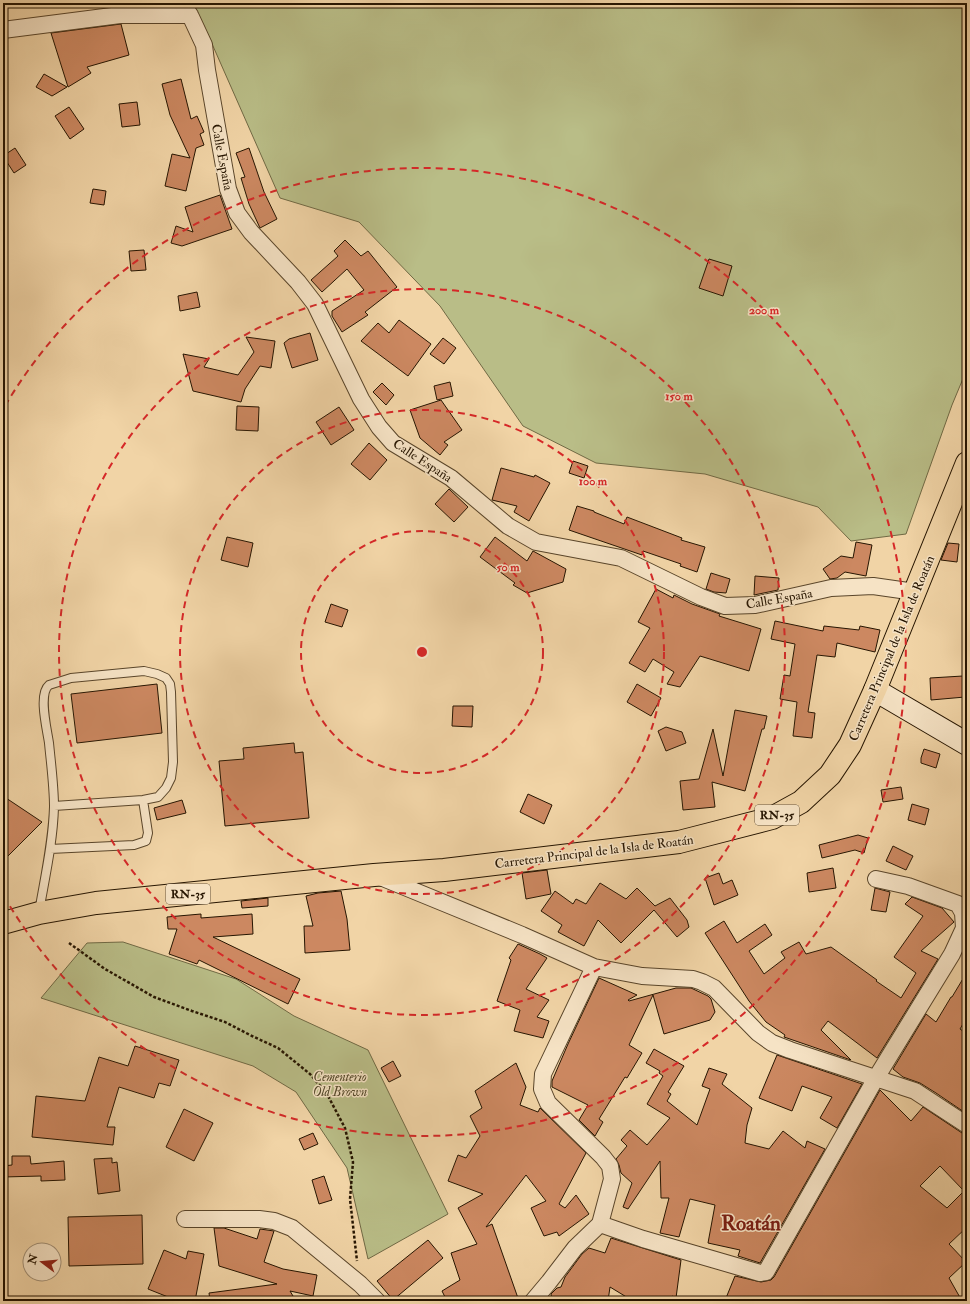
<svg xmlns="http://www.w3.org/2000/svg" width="970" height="1304" viewBox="0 0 970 1304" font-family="'IM FELL Double Pica',serif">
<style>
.green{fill:#b9bd87;stroke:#706944}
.building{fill:#cc8861;stroke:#261501;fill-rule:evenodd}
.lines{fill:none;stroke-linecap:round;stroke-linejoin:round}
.lane-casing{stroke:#59452a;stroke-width:10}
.street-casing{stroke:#59452a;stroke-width:18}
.secondary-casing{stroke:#261501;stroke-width:24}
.primary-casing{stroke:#261501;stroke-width:24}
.path{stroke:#261501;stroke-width:2.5;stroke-dasharray:3 2;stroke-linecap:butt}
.lane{stroke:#f6e3c5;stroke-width:8}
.street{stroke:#f6e3c5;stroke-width:16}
.secondary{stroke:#f6e3c5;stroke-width:22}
.primary{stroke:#f1d4a6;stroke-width:22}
.ring{fill:none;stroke:#d62828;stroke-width:2;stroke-dasharray:7 5}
.labels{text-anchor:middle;stroke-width:3;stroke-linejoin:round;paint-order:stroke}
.shield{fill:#f6e3c5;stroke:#64533c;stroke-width:1}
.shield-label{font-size:12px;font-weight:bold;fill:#261501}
.street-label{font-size:13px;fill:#261501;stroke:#f6e3c5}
.park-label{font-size:13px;font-style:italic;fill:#524729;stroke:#f6e3c5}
.town-label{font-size:21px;font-weight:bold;fill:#7a1f14;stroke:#f6e3c5}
.centre{fill:#d62828;stroke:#f6e3c5;stroke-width:2}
.ring-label{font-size:12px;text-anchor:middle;font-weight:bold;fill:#d62828;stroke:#f6e3c5;stroke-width:3;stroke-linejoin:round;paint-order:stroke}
</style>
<rect width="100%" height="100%" fill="#f1d4a6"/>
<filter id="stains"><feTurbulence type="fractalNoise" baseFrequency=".005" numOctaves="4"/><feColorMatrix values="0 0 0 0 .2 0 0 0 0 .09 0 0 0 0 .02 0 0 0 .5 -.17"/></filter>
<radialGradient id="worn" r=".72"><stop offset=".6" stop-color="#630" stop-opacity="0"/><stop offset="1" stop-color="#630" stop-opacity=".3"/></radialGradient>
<path class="green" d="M183,3H967V369L952,405L906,534L851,541L818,507L705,474L596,463L523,426L440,306L359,222L280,198L209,37L194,23Z
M123,942L236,979L294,1016L368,1050L448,1214L368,1259L347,1168L296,1092L253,1066L41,998L87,943Z"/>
<path class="building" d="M121,24L129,55L87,67L91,73L68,87L51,33Z
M44,74L67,87L52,96L36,87Z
M181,79L191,119L197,116L204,132L200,134L204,145L196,148L186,191L165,186L172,154L190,158L170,115L162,84Z
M137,102L140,125L122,127L119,104Z
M69,107L84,129L70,139L55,116Z
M15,148L26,165L14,173L3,156Z
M249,148L264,192L277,219L260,228L249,204L241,178L245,177L236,153Z
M93,189L106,191L104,205L90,203Z
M220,195L232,229L182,246L171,243L176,226L193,232L185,207Z
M345,240L361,256L368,251L397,287L365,312L368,315L342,332L332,316V311L364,290L347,269L322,292L311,280L338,256L334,251Z
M144,250L146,270L131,271L129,251Z
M709,259L732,266L723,296L699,288Z
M197,292L200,307L180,311L178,296Z
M399,320L431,344L408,376L361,341L378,323L389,333Z
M310,333L318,360L292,368L284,343L289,339Z
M246,337L275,341L271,368L260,366L245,389L241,402L193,391L183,354L209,359L204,367L238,375L254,352Z
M443,338L456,348L444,364L430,354Z
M450,382L453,396L437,400L434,386Z
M382,383L394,395L386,405L373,392Z
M441,400L462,430L444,442L448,445L440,455L420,438L410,410Z
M237,406L259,407L258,431L236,430Z
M339,407L354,430L331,445L316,422Z
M369,443L387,460L370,480L351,464Z
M573,461L588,466L584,478L569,473Z
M501,468L534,477L535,475L550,483L529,521L514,512L517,506L492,500Z
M449,489L468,507L454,522L435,504Z
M577,506L594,511V512L624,524L627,517L682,538L681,540L705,547L697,572L680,566L681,564L643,551L642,555L569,530Z
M227,537L253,543L248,567L221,560Z
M495,537L527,561L533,551L566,569L563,582L527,593L513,585L515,583L480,557Z
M856,542L872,545L866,576L845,572L837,578L830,579L823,569L841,556L853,558Z
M948,543L959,544L957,562L941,560Z
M711,573L730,579L726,593L714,592L706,589Z
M755,576L779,578L778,590L754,595Z
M656,589L673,598L674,595L692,604L720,614L719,616L761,629L749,671L700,656L680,687L667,684L674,672L653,659L645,672L629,663L650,628L638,622Z
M331,604L348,610L342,627L325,622Z
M775,621L823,631L824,626L859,630L860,626L880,630L875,652L837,643L835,657L817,655L808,712L815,713L812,738L793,736L797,702L780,699L784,675L790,676L795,644L771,639Z
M963,676L965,697L931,700L930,678Z
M157,684L162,733L77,743L71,694Z
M637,684L661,698L651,716L627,702Z
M453,706H473L472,727L452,726Z
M735,710L767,716L764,729H762L745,791L712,782L715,807L683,810L680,781L699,779L713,729L723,776Z
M666,727L682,732L686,743L666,751L658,731Z
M294,743L295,753L303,752L309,818L225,826L219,761L244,759L243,748Z
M924,749L940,754L936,768L921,763V758Z
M901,787L903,799L883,802L881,790Z
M528,794L552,805L544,824L520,812Z
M3,796L42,822L3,861Z
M182,800L186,813L157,820L154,808Z
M912,804L929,809L925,825L908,820Z
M858,835L868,838L864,853L855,850L822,858L819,845Z
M893,846L913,856L906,870L886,861Z
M833,868L836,888L809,892L807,873Z
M547,870L551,894L526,899L522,873Z
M719,873L723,884L732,880L738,895L714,905L705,878Z
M600,883L626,899L637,888L655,906L670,898L687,920L689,927L677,937L654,910L621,943L598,920L584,946L558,932L562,925L541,911L555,891L573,904L576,899L586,904Z
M875,888L890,892L886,912L871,910Z
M341,891L347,919L350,950L305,953L304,926H313L306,896L318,893Z
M912,897L942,908L954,922L921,951L938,959L877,1058L828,1021L821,1030L851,1060L784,1037L785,1035L766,1022L749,1001L705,933L724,921L737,943L765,924L772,935L749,951L764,974L785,958L781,952L799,942L806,954L831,947L877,980L876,981L901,998L916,973L894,957L923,916L905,904Z
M268,898V906L242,908L241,901Z
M201,914V918L252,914L253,934L213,937L300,979L288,1004L199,960L197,964L169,954L177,929H168L167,917Z
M518,944L540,954L547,958L526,989L549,1000L537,1017L549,1021L543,1038L514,1031L520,1010L497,1001L511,960L509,958Z
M967,972V1017L960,1029L967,1034V1114L936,1093L920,1083L903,1077L893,1069L926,1014L936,1022L951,997H952Z
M599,978L637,995L628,1000L629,1001L676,988H691L708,996L711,999L715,1012L710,1020L664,1034L653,995L629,1045L642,1053L627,1078L625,1077L599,1119L603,1122L595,1136L579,1120L588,1105L552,1087V1081L568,1044Z
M135,1046L179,1060L170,1086L159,1083L154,1098L119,1087L107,1127H115L113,1145L32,1137L36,1096L85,1101L99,1057L128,1066Z
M654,1049L684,1066L668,1092L671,1094L667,1101L697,1125L710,1089L702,1086L709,1068L727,1074L722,1084L752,1108L747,1125L745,1143L769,1149L783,1131L805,1148L807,1141L825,1149L760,1263L738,1256L740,1250L708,1243L715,1205L690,1199L679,1237L660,1233L669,1198H661L660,1161L628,1209L623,1207L632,1183L621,1173L619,1165L616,1159L627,1146L621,1140L630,1130L647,1145L670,1118L647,1104L663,1076L659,1073L660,1071L646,1063Z
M777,1055L862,1084L837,1128L820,1118L832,1097L802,1086L792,1111L759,1098Z
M393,1061L401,1076L389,1082L381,1068Z
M516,1063L526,1087L520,1105L538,1112L540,1108L586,1153L559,1204L565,1208L576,1195L589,1214L559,1236L557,1232L544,1236L531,1208L546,1201L526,1175L486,1227L492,1224L519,1301H447L442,1291L460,1280L451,1253L477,1244L458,1208L483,1194L448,1181L458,1155L466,1158L480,1136L470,1116L482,1108L475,1091Z
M880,1090L911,1121L923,1107L962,1133L967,1134V1227L949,1244L966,1262L949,1278L962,1301H733L726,1298L735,1276L761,1282L771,1280L774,1277ZM940,1166L964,1191L947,1208L920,1186Z
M184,1109L213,1123L194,1161L166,1147Z
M313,1133L318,1144L304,1150L299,1139Z
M12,1156H30L31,1164L64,1161L65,1180L41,1181V1176L3,1177V1166L12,1165Z
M112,1158V1163L117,1162L120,1191L98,1194L94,1159Z
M324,1176L332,1200L319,1204L312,1180Z
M142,1215L143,1264L69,1266L68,1217Z
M214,1228H224L257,1239L260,1229L274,1231L264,1262L283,1269L317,1275L313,1296L290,1291L296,1301H210L209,1293L277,1284L219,1266Z
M611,1238L681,1260L676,1298L672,1296L670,1301H633L610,1287L608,1301H552L551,1294L557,1288L561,1287L565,1277L582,1254L589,1248L605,1253Z
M428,1240L443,1258L393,1300L377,1281Z
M164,1250L186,1259L188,1251L204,1254L195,1301H178L148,1289Z"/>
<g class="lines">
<defs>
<path id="lane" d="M50,849L134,845L146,841L148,833L143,800
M39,912C45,877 53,842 54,807C54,786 51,764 49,743C47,729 38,694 49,685L71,678L144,671L157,674L166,678L170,684L171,692L173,762L171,778L166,788L158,797L143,800L54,806"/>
<path id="street" d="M182,3L190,15L204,45L207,70L228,189L237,213L251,232L298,282L315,304L361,399L379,427L393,443L451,478L508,526L536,542L621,558L701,597L725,606L755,605L831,588L873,586L915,592
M3,30L120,15H190
M378,876L522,935L594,967L642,976L693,979L702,982L714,988L758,1033L772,1043L790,1050L915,1091L967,1125
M185,1219H259L274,1221L292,1228L360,1284L377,1301
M600,1224L643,1239L760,1273L766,1272L876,1078L952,954L964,928L963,913L958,904L908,886L876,879
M533,1301L549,1282L575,1248L600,1224L612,1179L610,1166L603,1157L548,1103L542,1089L543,1074L594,967"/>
<path id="secondary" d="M875,690L967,744"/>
<path id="primary" d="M3,923L39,913L96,903L374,875L444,870L679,842L772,818L801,802L830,775L850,745L875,690L967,463"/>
</defs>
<use href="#lane" class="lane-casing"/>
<use href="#street" class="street-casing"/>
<use href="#secondary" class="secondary-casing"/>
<use href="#primary" class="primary-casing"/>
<path class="path" d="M69,943L105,969L154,997L192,1011L225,1022L252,1036L278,1048L310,1074L327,1094L345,1128L353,1162L350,1199L357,1261"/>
<use href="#lane" class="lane"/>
<use href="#street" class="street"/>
<use href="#secondary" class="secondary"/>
<use href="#primary" class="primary"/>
</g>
<g class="ring">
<circle cx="422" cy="652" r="121"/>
<circle cx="422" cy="652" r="242"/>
<circle cx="422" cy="652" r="363"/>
<path d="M5 406A484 484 0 1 1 5 898"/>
</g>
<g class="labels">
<g class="shield">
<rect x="755" y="805" width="44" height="20" rx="3"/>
<rect x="166" y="884" width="44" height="20" rx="3"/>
</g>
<g class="shield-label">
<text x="777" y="819">RN-35</text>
<text x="188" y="898">RN-35</text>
</g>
<g class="street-label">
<text transform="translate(223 157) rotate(79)" y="5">Calle España</text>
<text transform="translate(423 460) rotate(33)" y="5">Calle España</text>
<text transform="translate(779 598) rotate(-10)" y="5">Calle España</text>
<text transform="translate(891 648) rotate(-67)" y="5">Carretera Principal de la Isla de Roatán</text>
<text transform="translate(594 851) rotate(-7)" y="5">Carretera Principal de la Isla de Roatán</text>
</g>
<g class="park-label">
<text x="340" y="1081">Cementerio<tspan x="340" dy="15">Old Brown</tspan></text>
</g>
<g class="town-label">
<text x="751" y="1230">Roatán</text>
</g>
</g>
<circle cx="422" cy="652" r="6" class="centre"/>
<g class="ring-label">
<text x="764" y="314">200 m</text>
<text x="679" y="400">150 m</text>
<text x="593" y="485">100 m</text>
<text x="508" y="571">50 m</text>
</g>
<rect width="970" height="1304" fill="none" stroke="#f1d4a6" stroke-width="16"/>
<rect x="4" y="4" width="962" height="1296" fill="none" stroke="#261501" stroke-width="2"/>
<rect x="8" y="8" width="954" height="1288" fill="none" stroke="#261501"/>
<g transform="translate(42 1262) rotate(286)"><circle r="19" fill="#f6e3c5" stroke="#a39177"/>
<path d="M0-3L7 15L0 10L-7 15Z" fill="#8f2418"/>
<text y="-6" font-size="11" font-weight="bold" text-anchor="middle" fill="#261501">N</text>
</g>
<rect width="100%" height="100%" filter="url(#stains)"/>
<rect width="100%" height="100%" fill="url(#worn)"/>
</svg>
